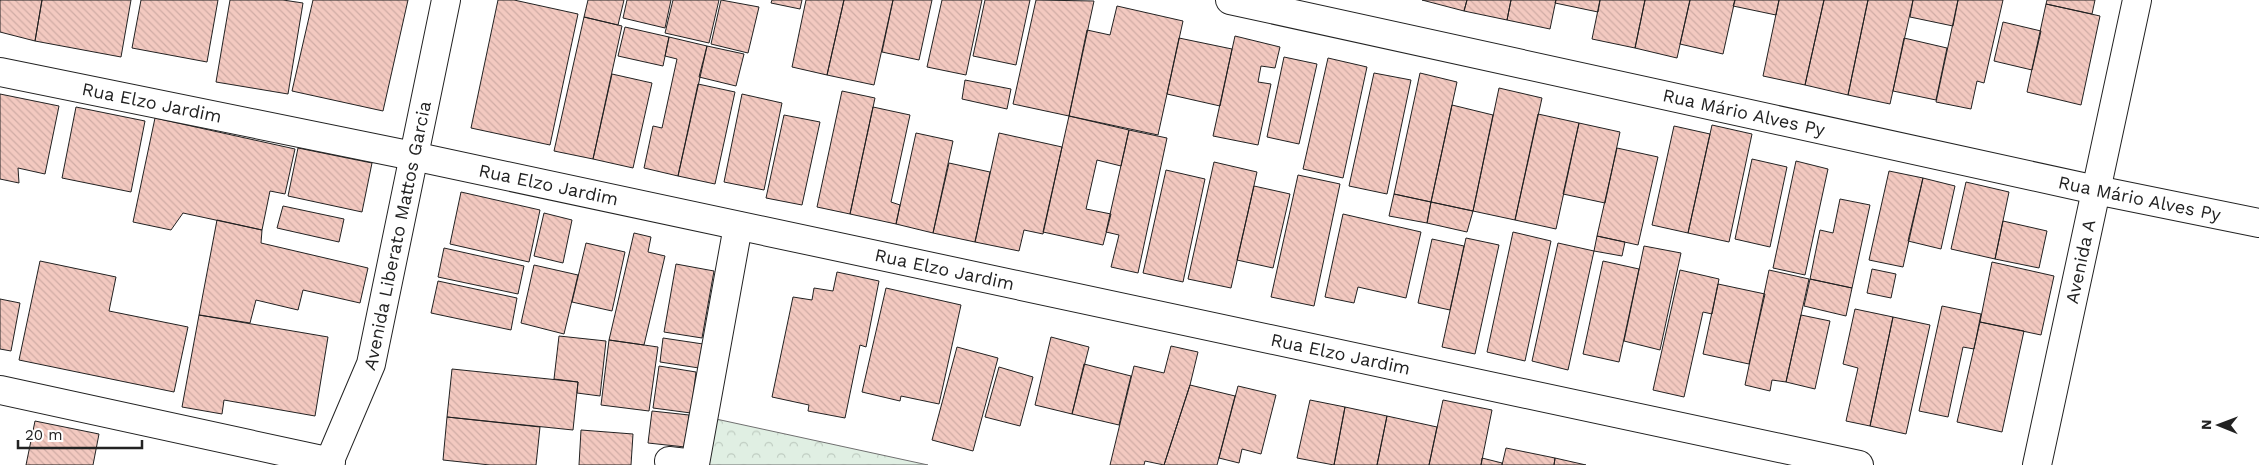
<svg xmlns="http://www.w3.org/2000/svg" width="2259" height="465" viewBox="0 0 2259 465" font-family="'Work Sans',sans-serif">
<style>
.forest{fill:url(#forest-crowns);stroke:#6f6f6f}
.building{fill:url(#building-back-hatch);stroke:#222}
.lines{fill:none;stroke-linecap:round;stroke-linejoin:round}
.minor-casing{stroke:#222;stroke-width:30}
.minor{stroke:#fff;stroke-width:28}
.labels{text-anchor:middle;stroke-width:4;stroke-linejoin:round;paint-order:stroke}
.street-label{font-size:18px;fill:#222;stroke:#fff}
</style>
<defs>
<pattern id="forest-crowns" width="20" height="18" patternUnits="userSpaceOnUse" patternTransform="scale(1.25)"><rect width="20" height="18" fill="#e0efe3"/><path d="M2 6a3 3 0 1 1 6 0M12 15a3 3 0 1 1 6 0" fill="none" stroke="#c0cdc2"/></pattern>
<pattern id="building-back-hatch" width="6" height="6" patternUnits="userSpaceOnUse" patternTransform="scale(1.25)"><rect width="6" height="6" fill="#f3c9c0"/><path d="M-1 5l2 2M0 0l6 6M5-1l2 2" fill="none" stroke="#d0aca5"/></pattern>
</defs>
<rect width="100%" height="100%" fill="#fff"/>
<path class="forest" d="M716,419L928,465H703Z"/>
<path class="building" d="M0,0H42L35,41L0,32Z
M42,0H131L121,57L35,41Z
M141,0H218L207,62L132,48Z
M230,0H283L303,3L288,94L216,82Z
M313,0H408L383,111L292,91Z
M498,0H514L578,14L550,145L471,128Z
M588,0H624L618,25L584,17Z
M627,0H671L665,28L623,18Z
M673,0H719L709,43L665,33Z
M721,0L759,7L748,53L711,44Z
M772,0H802L800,9L771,3Z
M806,0H844L827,75L792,67Z
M844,0H893L874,85L827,75Z
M893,0H932L919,60L882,52Z
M942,0H982L966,75L927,67Z
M985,0H1030L1016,65L973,56Z
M1036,0L1094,1L1069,116L1013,104Z
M1422,0H1467L1464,11Z
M1467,0H1511L1507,20L1464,11Z
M1511,0H1556L1550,29L1507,20Z
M1556,0H1600L1598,12L1555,3Z
M1600,0H1645L1635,48L1592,39Z
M1645,0H1690L1677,58L1635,48Z
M1690,0H1735L1723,54L1680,44Z
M1735,0H1779L1776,15L1733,6Z
M1779,0H1824L1805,85L1763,76Z
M1824,0H1868L1848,95L1805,85Z
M1868,0H1913L1890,104L1848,95Z
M1913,0H1958L1953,26L1910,17Z
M1958,0H2003L1984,83L1977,81L1971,109L1936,102Z
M2047,0H2095L2092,14L2046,4Z
M2046,4L2100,16L2081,105L2027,92Z
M1117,6L1183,21L1158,135L1069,116L1087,30L1110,35Z
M584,17L622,26L593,159L554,151Z
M2003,22L2041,31L2032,70L1994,61Z
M625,27L669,37L663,66L618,56Z
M1235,36L1280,47L1275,68L1261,66L1258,82L1271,84L1258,145L1213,136Z
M669,37L707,46L678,176L644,168L653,126L662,128L677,59L665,56Z
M1179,38L1232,49L1220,106L1167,94Z
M1904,38L1947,48L1936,100L1893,91Z
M707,46L744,54L736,86L699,77Z
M1284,57L1317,64L1299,144L1267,137Z
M1328,58L1367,67L1343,178L1303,169Z
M1374,73L1411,80L1387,194L1349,186Z
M1420,73L1457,82L1431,202L1394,194Z
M612,74L652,83L633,168L593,159Z
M965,80L1011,89L1007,109L962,99Z
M698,84L735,92L715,184L678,176Z
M1499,88L1542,98L1515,220L1473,211Z
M842,91L875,98L850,214L817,207Z
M0,94L59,106L45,174L18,168L19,183L0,179Z
M742,94L782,103L764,190L724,182Z
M1452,105L1493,115L1473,211L1431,202Z
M76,107L145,121L131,192L62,178Z
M873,107L910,115L891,202L900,205L896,224L850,214Z
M1538,114L1579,123L1556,229L1515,220Z
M784,115L820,122L802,205L766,198Z
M1069,116L1129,130L1121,166L1097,160L1086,209L1111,214L1103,245L1043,232Z
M155,118L295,149L285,194L270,191L262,230L183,213L171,230L133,222Z
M1579,123L1620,132L1605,203L1563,194Z
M1712,125L1752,134L1729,242L1688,233Z
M1674,126L1710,134L1688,233L1652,225Z
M1129,130L1167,138L1138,273L1111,267L1119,235L1106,232Z
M916,133L953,141L933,233L896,224Z
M999,133L1062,147L1043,234L1024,230L1019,251L975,242Z
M298,148L372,163L362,212L288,196Z
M1617,148L1658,157L1638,245L1597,236Z
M1752,159L1787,167L1770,247L1735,239Z
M1796,161L1828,169L1805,275L1773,268Z
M1214,162L1257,172L1231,288L1188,279Z
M949,163L990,172L975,242L933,233Z
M1166,170L1205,179L1183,282L1143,273Z
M1889,171L1923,178L1903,267L1869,260Z
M1298,175L1340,184L1314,306L1271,297Z
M1923,178L1955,186L1941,249L1908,241Z
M1966,182L2009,192L1995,259L1951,249Z
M1254,186L1290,194L1273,268L1237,260Z
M461,192L540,210L529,262L450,244Z
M1394,194L1431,202L1427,223L1389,216Z
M1840,199L1870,205L1852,288L1810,279L1820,230L1833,233Z
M1431,202L1473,211L1467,232L1427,223Z
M283,206L344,219L339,242L277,228Z
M544,213L572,220L563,263L534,256Z
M1343,214L1421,232L1406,298L1358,287L1354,303L1325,297Z
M217,220L262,230L261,243L368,268L360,303L303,290L298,310L256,300L250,323L199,315Z
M2003,221L2047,231L2039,268L1995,259Z
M1513,232L1551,241L1525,361L1487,352Z
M634,233L651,237L648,252L665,256L644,345L609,340Z
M1597,236L1625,242L1622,256L1594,251Z
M1466,238L1499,245L1475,354L1442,347Z
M1432,239L1464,246L1450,310L1418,303Z
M586,243L625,252L612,311L572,302Z
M1558,243L1594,251L1568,370L1532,361Z
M1644,246L1681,253L1660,350L1624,341Z
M444,248L524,266L518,294L438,277Z
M40,261L116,277L109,311L188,327L174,392L19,360Z
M1603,261L1639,269L1619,362L1583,354Z
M1992,262L2054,276L2041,335L1980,322Z
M676,264L714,271L702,338L664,332Z
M534,265L578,275L564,334L521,323Z
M1872,269L1896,274L1891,298L1867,293Z
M1680,270L1719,279L1712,314L1703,312L1684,397L1653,390Z
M1769,270L1809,279L1786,382L1772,380L1770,391L1745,385Z
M837,272L879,281L866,347L860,345L845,418L808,411L809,405L772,397L793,297L812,300L814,288L833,291Z
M1810,279L1852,288L1846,316L1804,306Z
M438,281L517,298L511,330L431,313Z
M1718,284L1765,294L1749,364L1703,354Z
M886,288L961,305L939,404L901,396L900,401L862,392Z
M0,299L20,303L11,351L0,349Z
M1942,306L1981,314L1974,349L1963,347L1948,417L1919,411Z
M1855,309L1893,317L1870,426L1846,421L1858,368L1843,364Z
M199,315L328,337L315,416L224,400L222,414L182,407Z
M1801,315L1830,321L1815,389L1786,382Z
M1893,317L1930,325L1906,434L1870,426Z
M1980,322L2024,331L2002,432L1957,422Z
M559,336L606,341L600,396L577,393L578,382L554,379Z
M1051,337L1089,347L1072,414L1035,405Z
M663,338L703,344L699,368L660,362Z
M609,340L658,347L649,411L601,405Z
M1171,346L1198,352L1190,385L1164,465L1145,461L1144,465H1110L1134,366L1164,373Z
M957,347L998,358L973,451L932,440Z
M1084,364L1131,376L1119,425L1072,414Z
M659,366L696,372L691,413L653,408Z
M999,367L1033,377L1020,426L985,417Z
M452,369L578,382L573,430L447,417Z
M1190,385L1235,396L1217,465H1164Z
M1238,386L1276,395L1261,454L1242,449L1239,463L1219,458Z
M1310,400L1345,407L1334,465L1297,458Z
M1443,400L1492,410L1481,465H1429Z
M1345,407L1387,416L1377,465H1334Z
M652,411L689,415L685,447L648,443Z
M1387,416L1437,427L1429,465H1377Z
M447,417L540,427L536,465H490L443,460Z
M35,421L99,434L93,465H26Z
M581,430L633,434L631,465H579Z
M1506,448L1555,458L1554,465H1502Z
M1482,458L1502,463V465H1481Z
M1555,458L1586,465H1554Z"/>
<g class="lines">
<defs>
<g id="minor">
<path id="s1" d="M1230,0L2096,190L2259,223"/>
<path id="s2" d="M0,72L413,156L1859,465"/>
<path d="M0,390L331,462"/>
<path d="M669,461L695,464L738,226"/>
<path id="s3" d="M328,465L371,364L446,0"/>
<path id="s4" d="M2037,465L2137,0"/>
</g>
</defs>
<use href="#minor" class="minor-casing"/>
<use href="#minor" class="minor"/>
</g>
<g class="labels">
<g class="street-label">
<text dy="6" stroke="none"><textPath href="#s2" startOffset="155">Rua Elzo Jardim</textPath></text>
<text dy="6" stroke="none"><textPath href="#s1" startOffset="526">Rua Mário Alves Py</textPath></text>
<text dy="6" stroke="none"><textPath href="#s2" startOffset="560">Rua Elzo Jardim</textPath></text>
<text dy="6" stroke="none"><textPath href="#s1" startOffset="931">Rua Mário Alves Py</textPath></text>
<text dy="6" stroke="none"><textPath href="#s3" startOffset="241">Avenida Liberato Mattos Garcia</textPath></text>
<text dy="6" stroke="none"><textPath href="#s4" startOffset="208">Avenida A</textPath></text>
<text dy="6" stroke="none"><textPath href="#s2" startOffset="965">Rua Elzo Jardim</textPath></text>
<text dy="6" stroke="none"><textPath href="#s2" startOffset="1370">Rua Elzo Jardim</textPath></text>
</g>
</g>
<g transform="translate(2219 425) rotate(271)" stroke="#ffffff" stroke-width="4" paint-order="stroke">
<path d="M0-4L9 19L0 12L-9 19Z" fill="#222222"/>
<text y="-8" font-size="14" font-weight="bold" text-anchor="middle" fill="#222222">N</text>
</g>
<path d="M18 440v8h124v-8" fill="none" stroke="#222222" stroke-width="2.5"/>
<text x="25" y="440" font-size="15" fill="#222222" stroke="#ffffff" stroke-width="4" paint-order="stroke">20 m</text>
</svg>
